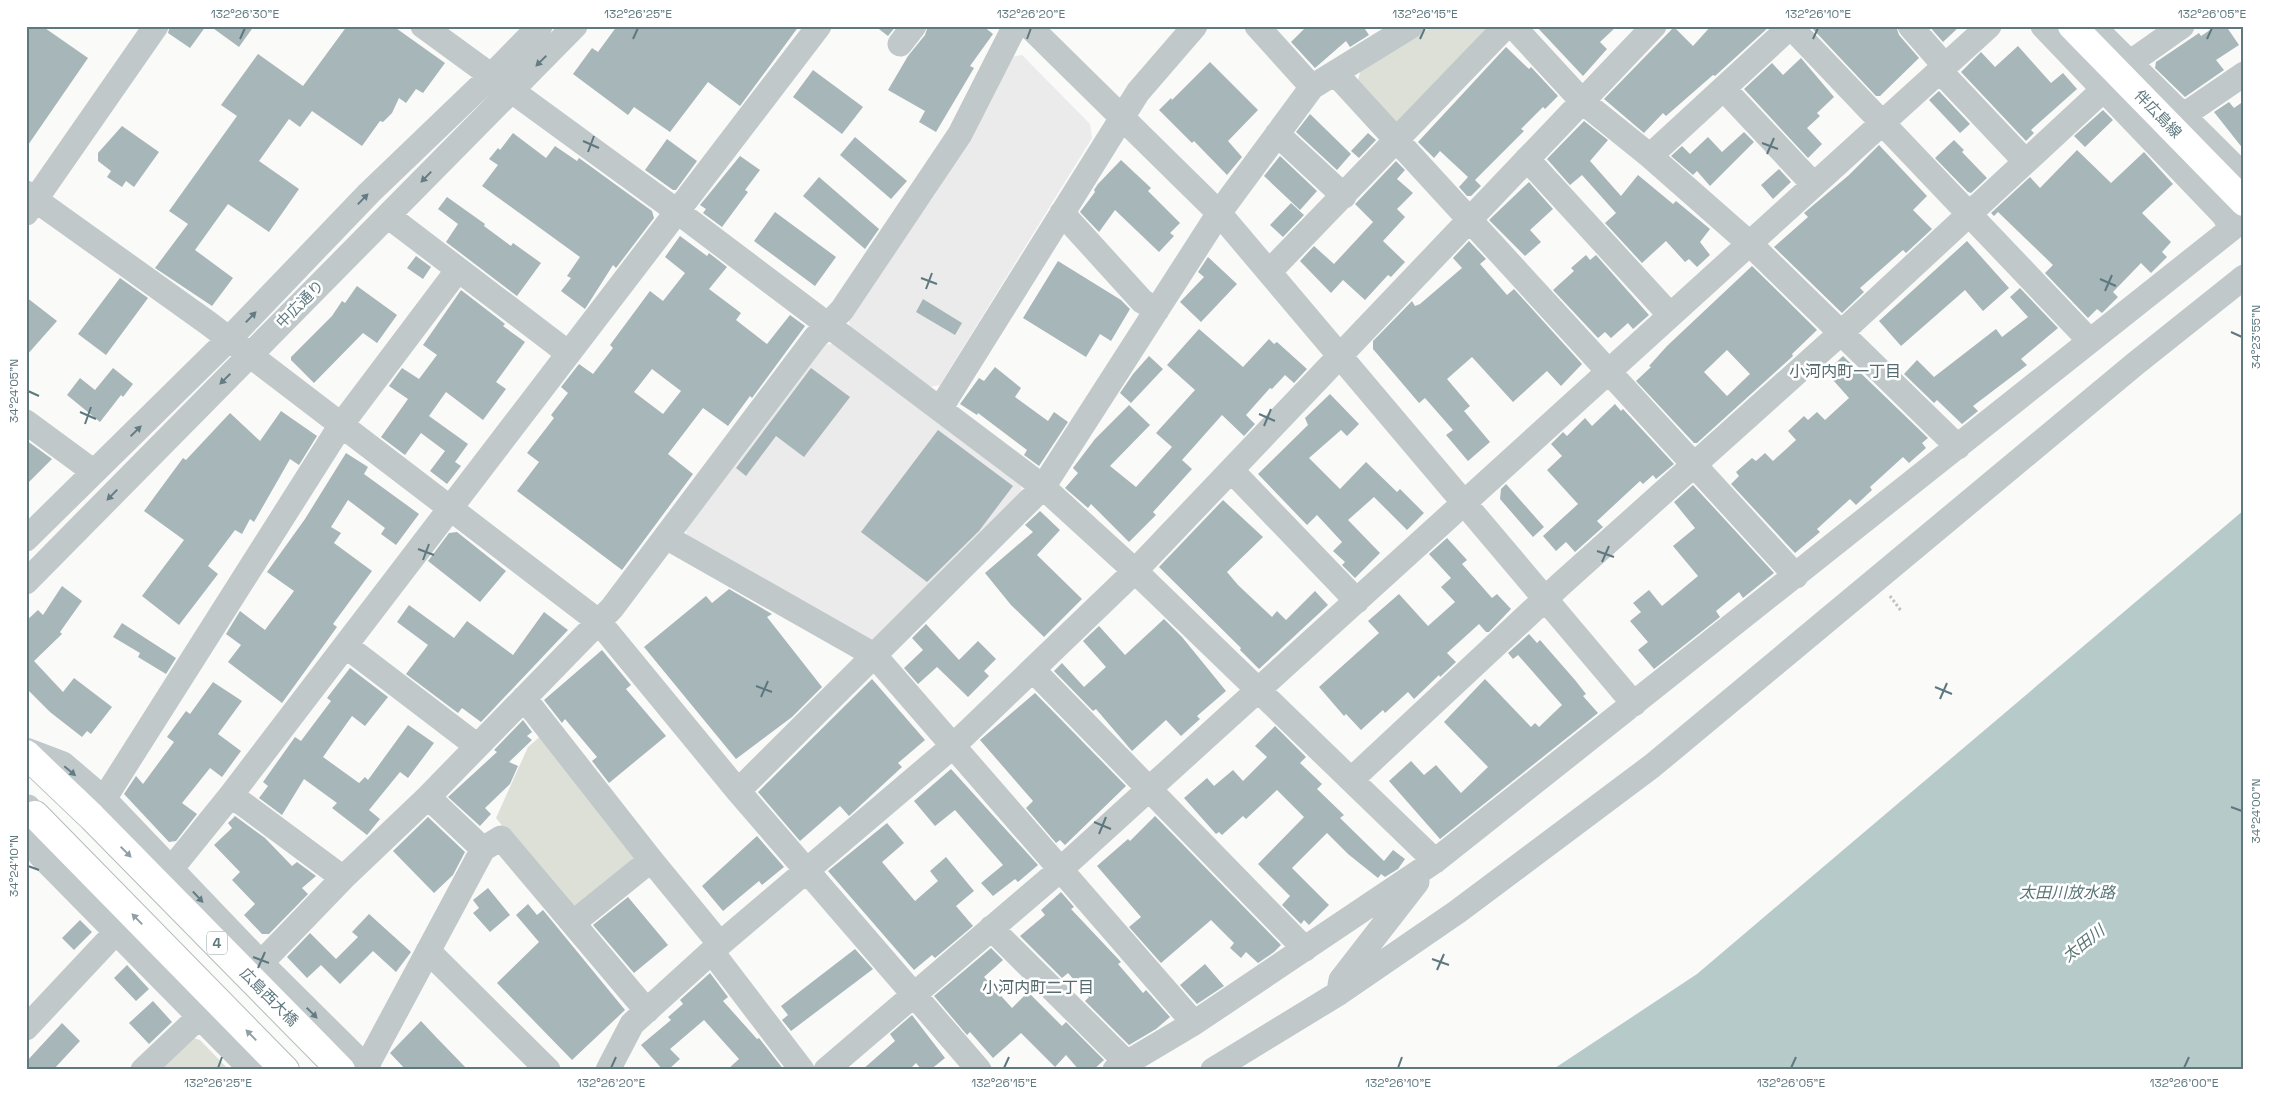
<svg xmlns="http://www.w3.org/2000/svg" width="2270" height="1096" viewBox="0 0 2270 1096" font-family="'Space Grotesk','Noto Sans JP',sans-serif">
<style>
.built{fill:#ebebeb}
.green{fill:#dce0d7}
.water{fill:#b7caca}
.building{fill:#a7b6b8;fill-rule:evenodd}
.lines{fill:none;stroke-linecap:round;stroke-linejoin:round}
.major-casing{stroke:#b4bdbf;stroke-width:30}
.highway-casing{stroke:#b4bcbd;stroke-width:30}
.path{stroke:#bdc2c4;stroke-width:3;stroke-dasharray:2.5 2.5;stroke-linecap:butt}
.minor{stroke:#c0c8ca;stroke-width:25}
.major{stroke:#fff;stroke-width:28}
.highway{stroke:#fff;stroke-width:28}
.oneway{fill:#637c83}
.oneway2{fill:#8ea0a5}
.ticks{fill:none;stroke:#5e787f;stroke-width:2}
.labels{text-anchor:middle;stroke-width:5;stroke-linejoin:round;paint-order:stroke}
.shield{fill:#fff;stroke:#8ea0a5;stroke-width:1}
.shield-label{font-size:14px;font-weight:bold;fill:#5e787f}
.street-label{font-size:15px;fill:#5e787f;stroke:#fff}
.neighbourhood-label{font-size:16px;fill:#566b6f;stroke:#fff}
.water-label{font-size:16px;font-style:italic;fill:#597676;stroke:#fff}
.neatline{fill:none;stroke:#5e787f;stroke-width:2}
.ticks-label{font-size:12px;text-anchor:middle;fill:#5e787f}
</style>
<rect width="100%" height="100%" fill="#fafaf8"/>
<path class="built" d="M1022,55L1090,124L1092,138L940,385L928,387L850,327L848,316L934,196L973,133L1011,57Z
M833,344L1021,486L1022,497L881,638L870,639L687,539L686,528L822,345Z"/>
<path class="green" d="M1433,26H1497L1396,124L1357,84L1361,69Z
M543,734L637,861L576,908L567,907L496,818L528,747Z
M190,1037L200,1040L229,1070H155Z"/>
<path class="water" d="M2244,510V1070H1552L1697,974Z"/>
<path class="building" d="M26,26H42L88,58L26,148Z
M170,26H206L190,48L168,33Z
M210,26H254L239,47Z
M347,26H393L445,63L423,93L416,89L406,103L399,98L392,113L383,122L380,121L362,146L312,111L300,127L289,119L259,161L299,189L269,232L228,204L195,250L233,278L212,306L155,268L188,224L169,211L237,116L221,105L258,54L303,86Z
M617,26H799L740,106L708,82L670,132L634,107L628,115L573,74L592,48L598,52Z
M875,26H896L888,36Z
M928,26H983L993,34L970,66L974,68L936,132L919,122L925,111L888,90L908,56L925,35Z
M1307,26H1363L1369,35L1350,47L1346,41L1315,68L1291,42Z
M1536,26H1617L1600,42L1607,49L1583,76Z
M1711,26H1770L1715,76L1713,75L1666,116L1663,113L1644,133L1604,99L1674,27L1693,46Z
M1810,26H1896L1899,35L1919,58L1880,96H1876Z
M1929,26H1960L1943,42Z
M2216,26H2226L2239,45L2216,60L2224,70L2185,97L2155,68L2156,62L2199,33L2201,36Z
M2018,46L2051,83L2063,73L2077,89L2031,130L2034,133L2026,141L1961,72L1981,52L1995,67Z
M1506,47L1529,69L1531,67L1558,96L1545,109L1543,107L1521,129L1524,131L1475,180L1481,186L1471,196H1467L1459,187L1468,177L1440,151L1434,158L1418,142Z
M1801,58L1834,97L1817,113L1820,116L1807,128L1822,144L1808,158L1744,89L1772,63L1783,75Z
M1210,62L1258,110L1228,141L1242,157L1227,175L1194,141L1192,143L1159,110L1171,98L1172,100Z
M813,70L863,107L842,134L793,97Z
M1939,91L1970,124L1960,133L1929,100Z
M2244,101V150L2214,112L2229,102L2234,108Z
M2103,110L2113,120L2085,147L2074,136Z
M1310,114L1351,154L1337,170L1296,132Z
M1584,121L1608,140L1590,161L1621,196L1638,175L1673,204L1676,201L1710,229L1700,242L1710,255L1697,267L1689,259L1685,262L1666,241L1642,263L1605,223L1616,213L1582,175L1570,185L1547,159Z
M122,126L159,152L134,187L126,181L122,187L107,177L111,171L98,161V153Z
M1744,132L1754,142L1710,186L1697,171L1693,175L1671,156L1682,146L1690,154L1708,137L1722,152Z
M513,133L546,158L555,146L577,161L579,158L652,211L654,218L616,268L613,265L585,309L561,291L571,278L567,276L580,257L482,186L498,165L489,159L498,148L500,150Z
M1368,133L1376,140L1359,158L1351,151Z
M855,137L907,181L891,199L840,155Z
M667,139L697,161L676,190H673L645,170Z
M1954,140L1964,150L1962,152L1987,178L1971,193L1968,192L1935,158Z
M1879,145L1927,196L1913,210L1932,229L1906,253L1903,250L1860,288L1864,292L1842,313L1774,247L1808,217L1804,213L1849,175Z
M2077,150L2111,183L2144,152L2173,184L2142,213L2171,242L2162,252L2167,257L2151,273L2141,263L2113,292L2118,297L2102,313L2097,309L2088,318L2045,273L2053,265L1998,212L1994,216L1991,213L2030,177L2040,188Z
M740,156L760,170L745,190L748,192L722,227L703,213L706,209L700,205Z
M1280,156L1317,191L1300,210L1264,176Z
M1121,160L1151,188L1148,191L1180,223L1170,233L1174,236L1159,252L1115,210L1099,232L1080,212L1095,192L1094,190L1098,184Z
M1396,161L1405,170L1397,179L1413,193L1397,209L1405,217L1383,241L1405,262L1391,277L1388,275L1365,300L1343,280L1331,293L1300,261L1314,246L1334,264L1373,222L1355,204L1357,202Z
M1779,169L1791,182L1773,199L1761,185Z
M819,177L879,229L865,249L803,196Z
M1529,182L1553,209L1530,230L1541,242L1525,256L1489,220Z
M447,197L485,224L484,226L511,246L513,243L541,263L517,296L446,242L458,224L438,209Z
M1291,203L1304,215L1283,237L1270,225Z
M775,212L836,257L815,286L754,241Z
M680,236L707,256L709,253L727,267L709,289L741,313L736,320L767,344L790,315L805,326L752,398L750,396L728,426L703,408L668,454L693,474L622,570L517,491L539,462L527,453L554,418L551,415L568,393L561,387L579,364L593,374L613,348L610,345L650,291L663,301L685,273L665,257ZM652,369L681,391L663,414L634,392Z
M1469,241L1486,259L1480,264L1507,295L1514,289L1582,364L1561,386L1547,371L1513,402L1472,357L1447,379L1470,406L1464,411L1490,442L1468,461L1446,435L1453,430L1425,398L1419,403L1373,349V341L1412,301L1415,306L1420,304L1462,268L1453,258Z
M1967,241L2009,288L1983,311L1965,290L1901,346L1879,321Z
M1586,255L1590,260L1596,255L1649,315L1633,329L1628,323L1611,338L1605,332L1598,338L1553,290L1574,271L1571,268Z
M416,256L431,267L423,279L407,268Z
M1208,257L1237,284L1201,322L1180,302L1204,277L1198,272Z
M1058,261L1121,300L1130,309L1111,341L1100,334L1086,357L1023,318Z
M1752,266L1817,330L1792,354L1793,356L1697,443H1694L1636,381L1651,367L1649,366L1667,346ZM1727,350L1750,374L1727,396L1704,372Z
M120,278L148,298L106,355L78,334Z
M357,286L397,315L377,343L363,333L314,383L291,360V357L332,316L342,301L345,303Z
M2020,288L2058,328L2021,359L2027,365L1973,406L1978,411L1962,424L1937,400L1934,403L1904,374L1917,360L1934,377L1996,329L2002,337L2028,317L2010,297Z
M461,290L500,320L505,324L503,326L525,342L496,382L506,389L483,420L446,392L429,416L468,444L455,462L461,466L447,484L430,471L445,451L421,433L405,455L381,437L408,399L389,386L402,368L419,379L437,355L423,345Z
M26,297L57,321L26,356Z
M923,299L962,323L955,335L916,312Z
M1199,329L1243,367L1269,339L1274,344L1277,342L1307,369L1294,383L1285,375L1272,389L1270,388L1246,415L1255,424L1244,436L1222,415L1182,460L1192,469L1153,512L1156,515L1129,542L1091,504L1088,508L1065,488L1078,473L1073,468L1095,439L1129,405L1150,425L1110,466L1136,487L1172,447L1156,433L1195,390L1167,365Z
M1149,356L1163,369L1131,403L1120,393L1133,374Z
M1843,356L1928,438L1922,443L1926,448L1909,463L1903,457L1870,487L1872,490L1856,505L1850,499L1817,529L1820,532L1795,553L1731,484L1739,476L1736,472L1752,458L1756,461L1765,453L1773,461L1796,440L1788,431L1804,416L1808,420L1817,412L1825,420L1849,398L1826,372Z
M995,367L1021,388L1015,397L1048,421L1054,412L1068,422L1039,466L1024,455L1027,450L978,413L977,415L960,404L979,378L984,381Z
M113,368L133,384L123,397L121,395L100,422L67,395L80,378L95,390Z
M811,368L850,397L804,457L776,436L746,476L736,468Z
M1330,394L1359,424L1347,436L1341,430L1309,458L1340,489L1366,462L1397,492L1400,489L1424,513L1407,530L1374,497L1348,520L1380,553L1355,578L1342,565L1345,562L1333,551L1342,542L1317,515L1307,525L1258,474L1308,425L1305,418Z
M1615,404L1621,411L1623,409L1674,464L1656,479L1653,475L1643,484L1640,481L1597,521L1603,527L1575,552L1566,542L1556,551L1543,536L1578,504L1547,470L1562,456L1551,444L1563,432L1567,436L1585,418L1592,426Z
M281,411L317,436L299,465L290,459L254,522L250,519L242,534L235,530L208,566L218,574L179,625L142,596L184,540L144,511L183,458L186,460L230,413L260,441Z
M938,430L1013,486L979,531L927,582L861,532Z
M26,440L52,459L26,485Z
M346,453L368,467L364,474L419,514L396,545L381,534L385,528L348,500L331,527L341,533L334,543L372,571L333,624L337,627L282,703L228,662L241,645L226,634L240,611L265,630L294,591L267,572L305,519Z
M1506,484L1544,527L1533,537L1500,499L1501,489Z
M1693,485L1774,573L1743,598L1739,592L1716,611L1720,617L1654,669L1638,650L1648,642L1630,621L1641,612L1633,603L1649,590L1662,606L1698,576L1673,546L1695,528L1674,502Z
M1223,500L1263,537L1227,572L1238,585L1272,617L1277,611L1286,620L1315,591L1328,605L1259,669L1240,650L1241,648L1159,567Z
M1040,511L1060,530L1037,555L1082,599L1044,637L1011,605L985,573L1033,532L1025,525Z
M457,532L506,571L480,602L428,561L449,533Z
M1447,538L1467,560L1462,564L1492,598L1497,594L1511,609L1489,632H1486L1479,624L1447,653L1456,662L1440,677L1439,675L1414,699L1408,692L1385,713L1383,710L1361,730L1346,714L1344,716L1319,687L1379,633L1368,621L1399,594L1428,626L1455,602L1441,587L1451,578L1429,554Z
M62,586L82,601L60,632L62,634L34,661L63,692L74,678L112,707L91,734L87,731L82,737L50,712L26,688V621L38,610L43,615Z
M729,589L772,614L767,617L822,687L792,717L736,759L644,647L706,596L712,603Z
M409,605L454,638L467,621L513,655L544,612L568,630L481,722L462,708L458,713L406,674L428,645L397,622Z
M1164,619L1182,637L1226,691L1197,716L1200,719L1181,736L1166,720L1132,751L1096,709L1093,711L1054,671L1062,663L1084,687L1106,667L1083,641L1099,626L1125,655Z
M122,623L176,658L166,674L138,657L140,653L113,637Z
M926,624L959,660L978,641L996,659L984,671L989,676L968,697L937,667L918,684L904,668L923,650L912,638Z
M1529,634L1537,643L1540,640L1575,680L1586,694L1583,696L1598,713L1440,839L1389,781L1411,761L1424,775L1436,765L1461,793L1488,767L1444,722L1485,679L1531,727L1535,723L1539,727L1562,705L1518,655L1513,659L1508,653Z
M602,650L631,685L626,689L666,736L609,783L592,761L597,757L565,719L562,723L544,700Z
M350,668L388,697L365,726L352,716L323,757L359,783L365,777L368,780L408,725L434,743L408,778L400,772L369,810L380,819L367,835L332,808L337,803L304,779L282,815L259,798L268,786L263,782L295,737L301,741L331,701L327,698Z
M872,679L925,740L898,763L902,767L849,816L840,806L800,841L758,792Z
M213,682L242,701L218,734L241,751L222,777L210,768L182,803L197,814L176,841L169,842L124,794L136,776L143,784L174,742L167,737L186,711L190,714Z
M1035,693L1126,786L1065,845L1060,840L1056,843L1026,808L1033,801L980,740Z
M523,720L532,732L527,736L532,740L509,762L518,766L510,784L485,808L491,814L480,826L448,797L497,752L494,750Z
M1275,726L1306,757L1300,763L1322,784L1317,789L1344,815L1340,818L1384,861L1393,850L1405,859L1398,869L1385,877L1381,874L1378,878L1348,854L1327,833L1292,868L1329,905L1309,925L1304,920L1301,924L1282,905L1290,896L1258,864L1304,817L1277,790L1246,819L1243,816L1222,835L1219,832L1216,834L1184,798L1207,778L1214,786L1233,770L1243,781L1267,757L1255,746Z
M951,769L1038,865L1018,882L1015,879L993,896L981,883L1003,865L955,810L935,826L914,801Z
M235,816L265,838L292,866L297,862L316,876L302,888L308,894L269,934H262L244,915L255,904L232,880L240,872L214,845L232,828L228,823Z
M1155,816L1281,945L1274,952L1258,963L1246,952L1241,958L1230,948L1234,943L1211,920L1161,963L1129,927L1141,917L1097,866L1128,839L1130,841Z
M428,817L465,852L453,875L434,893L393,851Z
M887,823L904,843L882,862L915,901L938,881L930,871L946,857L974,891L956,906L973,926L935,958L932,955L914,970L828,871Z
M757,836L784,867L762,885L759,881L723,911L702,886Z
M488,888L510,915L490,932L473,913L479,908L473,900Z
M1061,892L1074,907L1071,909L1121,962L1118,964L1143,993L1146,990L1170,1017L1156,1029L1129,1045L1085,1001L1089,997L1068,973L1062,978L1020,936L1045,915L1041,910Z
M628,897L668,945L634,973L593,925Z
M528,904L537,915L543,910L625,1010L572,1060L497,983L539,942L516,915Z
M369,914L411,952L396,972L373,951L340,984L321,965L307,978L287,957L310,933L336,959L358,937L352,932Z
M80,920L92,932L74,950L62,938Z
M991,948L1003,960L984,977L1012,1008L1028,992L1062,1026L1066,1022L1104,1060L1093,1070H1079L1066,1055L1055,1067L1021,1033L993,1058L970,1032L967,1035L934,996Z
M855,949L873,969L791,1031L782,1020L788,1015L781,1006Z
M1205,964L1224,986L1197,1004L1180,985Z
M127,965L149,989L136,1001L114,978Z
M710,973L728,997L723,1001L757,1039L759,1038L784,1070H727L739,1059L704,1020L670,1049L680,1059L668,1070H663L641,1045L671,1020L668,1017L683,1004L680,1000Z
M153,1001L172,1022L149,1044L129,1023Z
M912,1015L945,1058L930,1070H922L916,1063L909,1070H862L895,1041L890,1034Z
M421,1021L436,1037L468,1070H406L390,1053Z
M62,1023L80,1041L53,1070H26V1062Z"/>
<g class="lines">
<defs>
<path id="major" d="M2072,26L2244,202"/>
<path id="highway" d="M26,754L92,817L341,1070
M35,815L285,1070"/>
</defs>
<use href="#major" class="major-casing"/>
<use href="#highway" class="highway-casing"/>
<path class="path" d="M1890,596L1902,612"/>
<path class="minor" d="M423,26L678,212L1043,487L1135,571L1435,861
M1029,26L1219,213L1634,704
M1257,26L1312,87
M1513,26L1583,102L1650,156L1749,243L1958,447
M1790,26L2090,341
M1910,26L1945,66
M2043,26L2223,214L2232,228
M2093,26L2244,176
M900,44L914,26
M2131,62L2182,26
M1940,71L2025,161
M1336,74L1796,576
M1724,89L1814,185
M2184,115L2244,74
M1277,134L1344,196
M1650,156L1791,26
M1527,159L1670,315
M26,193L208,323L599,622L738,791L979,1070
M26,213L156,26
M1062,213L1142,301L1157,310
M388,216L568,353
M1269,272L1506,26
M940,409L1138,92L1195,26
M26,422L94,472
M1232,471L1357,601
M666,537L874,655L1194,1023
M26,539L229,339L369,193L491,76L540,26
M26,582L575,26
M346,646L477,746
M1033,670L1305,949
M524,698L651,860L720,944
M26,750L63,764L104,799L261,963L369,1070
M1352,779L1560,585L1842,332L2103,90
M738,791L1043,487L1219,213L1312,87L1411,26
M231,795L343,878
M428,797L483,849
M104,799L341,425L457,271
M28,807L35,815L40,855L252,1070
M172,868L231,795L819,26
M573,923L651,860
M991,928L1127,1063
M428,951L548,1070
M712,952L802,1070
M261,963L343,878L428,797L612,608L815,338L842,310L960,134L1015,26
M1339,991L1341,980L1417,882
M26,1028L117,931
M366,1067L483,849L501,838L647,1011
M143,1070L199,1017
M608,1070L632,1024L720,944L953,746L1135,571L1654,26
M826,1070L1061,869L1989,26
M1115,1070L1194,1023L1435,861L2240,222
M1213,1070L1339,993L1457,912L1652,766L2135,364L2244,277"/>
<use href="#major" class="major"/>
<use href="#highway" class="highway"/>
</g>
<defs><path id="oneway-solid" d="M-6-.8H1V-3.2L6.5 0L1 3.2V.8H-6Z" transform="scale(1.25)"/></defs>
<g class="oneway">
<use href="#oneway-solid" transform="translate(541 61) rotate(135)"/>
<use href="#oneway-solid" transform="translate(426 177) rotate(134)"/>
<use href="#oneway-solid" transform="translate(363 199) rotate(-46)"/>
<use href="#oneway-solid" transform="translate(251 317) rotate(-46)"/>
<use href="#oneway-solid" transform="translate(225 379) rotate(135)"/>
<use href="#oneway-solid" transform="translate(136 431) rotate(-44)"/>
<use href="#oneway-solid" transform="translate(112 495) rotate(134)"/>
<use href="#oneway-solid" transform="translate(70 771) rotate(40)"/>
<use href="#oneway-solid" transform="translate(198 897) rotate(47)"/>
<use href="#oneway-solid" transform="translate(312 1013) rotate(45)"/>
</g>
<g class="oneway2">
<use href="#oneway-solid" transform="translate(126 852) rotate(45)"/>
<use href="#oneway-solid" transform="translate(137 919) rotate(-134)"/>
<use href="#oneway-solid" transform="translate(251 1035) rotate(-134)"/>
</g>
<path class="ticks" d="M240,39L245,28M633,39L638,28M1027,39L1031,28M1420,39L1425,28M1813,39L1818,28M2207,39L2212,28M583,141L599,148M1762,143L1778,149M588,152L594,136M1767,154L1774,138M921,278L937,284M2100,279L2116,286M926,289L932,273M2105,291L2112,275M2231,332L2242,337M28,391L39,396M80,412L96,419M1259,414L1275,421M85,424L91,407M1264,426L1271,409M418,549L434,555M1597,551L1614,557M423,560L429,544M1602,562L1609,546M756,686L772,692M1935,687L1952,694M761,697L768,681M1940,699L1947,683M2231,807L2242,811M1094,822L1111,829M1099,834L1106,817M28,866L39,870M253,957L269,963M1432,959L1449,965M258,968L265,952M1437,970L1444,954M218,1068L222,1057M611,1068L616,1057M1004,1068L1009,1057M1398,1068L1402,1057M1791,1068L1796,1057M2184,1068L2189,1057"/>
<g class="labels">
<rect class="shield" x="207" y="931.5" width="20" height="23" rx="4"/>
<g class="shield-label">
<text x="217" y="948">4</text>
</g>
<g class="street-label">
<text transform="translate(2158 114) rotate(46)" y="5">伴広島線</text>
<text transform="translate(300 304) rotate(-45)" y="5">中広通り</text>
<text transform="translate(269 997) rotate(45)" y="5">広島西大橋</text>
</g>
<g class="neighbourhood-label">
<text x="1845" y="377">小河内町一丁目</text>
<text x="1038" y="993">小河内町二丁目</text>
</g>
<g class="water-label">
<text x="2067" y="898">太田川放水路</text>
<text transform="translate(2083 943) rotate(-38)" y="6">太田川</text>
</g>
</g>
<rect width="2270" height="1096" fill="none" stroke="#ffffff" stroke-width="55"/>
<rect x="28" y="28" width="2214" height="1040" class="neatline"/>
<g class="ticks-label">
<text x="245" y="18">132°26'30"E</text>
<text x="638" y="18">132°26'25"E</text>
<text x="1031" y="18">132°26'20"E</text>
<text x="1425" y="18">132°26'15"E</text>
<text x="1818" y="18">132°26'10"E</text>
<text x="2212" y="18">132°26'05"E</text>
<text transform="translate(2256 337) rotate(-90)" y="4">34°23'55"N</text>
<text transform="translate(14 391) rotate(-90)" y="4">34°24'05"N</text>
<text transform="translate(2256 811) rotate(-90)" y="4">34°24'00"N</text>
<text transform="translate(14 866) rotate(-90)" y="4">34°24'10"N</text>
<text x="218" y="1087">132°26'25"E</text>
<text x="611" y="1087">132°26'20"E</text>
<text x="1004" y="1087">132°26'15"E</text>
<text x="1398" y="1087">132°26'10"E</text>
<text x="1791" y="1087">132°26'05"E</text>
<text x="2184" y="1087">132°26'00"E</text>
</g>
</svg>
